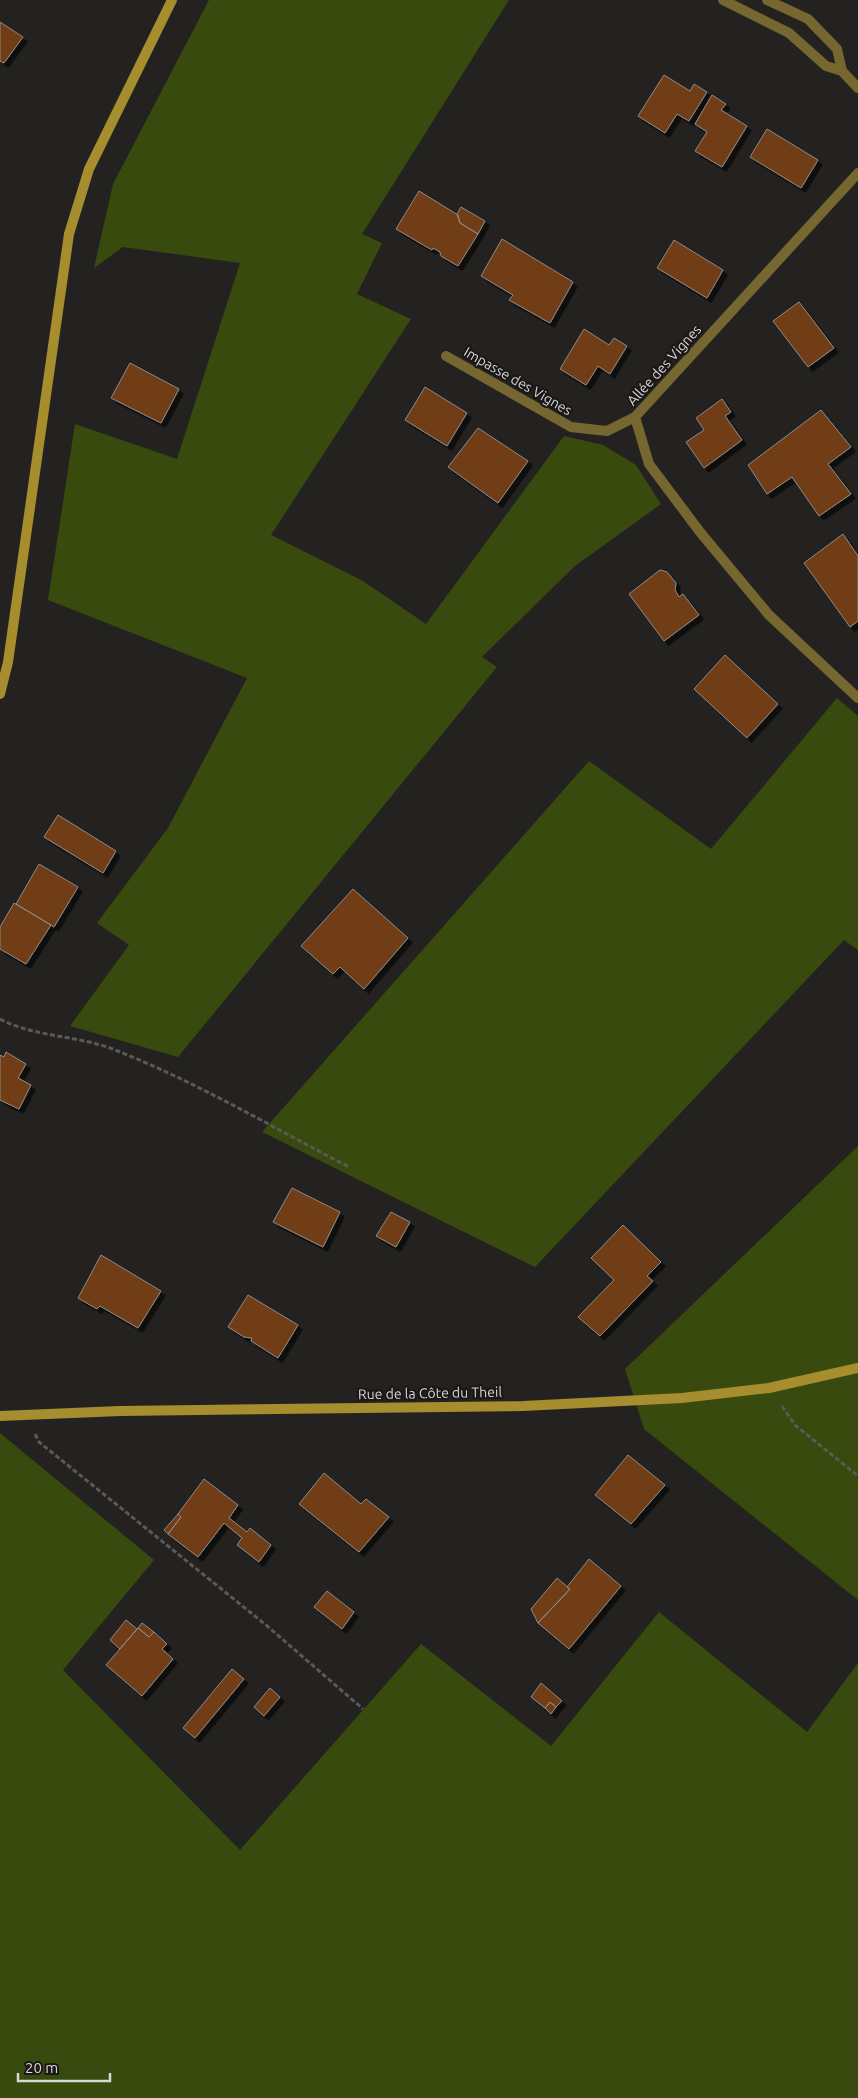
<svg xmlns="http://www.w3.org/2000/svg" width="858" height="2098" viewBox="0 0 858 2098" font-family="Ubuntu,sans-serif">
<style>
.green{fill:#384a0d}
.building{fill:#6f3c16;stroke:#8e8b89;filter:url(#shadow)}
.lines{fill:none;stroke-linecap:round;stroke-linejoin:round}
.path{stroke:#5b5957;stroke-width:3;stroke-dasharray:5 2.5;stroke-linecap:butt}
.lane{stroke:#766730;stroke-width:10}
.street{stroke:#766730;stroke-width:10}
.secondary{stroke:#a68d2e;stroke-width:10}
.labels{text-anchor:middle;stroke-width:4.5;stroke-linejoin:round;paint-order:stroke}
.street-label{font-size:14px;fill:#d8d7d5;stroke:#1b1817}
</style>
<defs>
<filter id="shadow"><feDropShadow dx="4.5" dy="4.5" stdDeviation="0" flood-color="#0009"/></filter>
</defs>
<rect width="100%" height="100%" fill="#242220"/>
<path class="green" d="M209,0H509L362,234L382,243L357,294L411,319L271,535L363,581L426,624L564,436L603,445L636,465L661,504L575,566L482,657L497,667L178,1057L70,1026L129,945L97,923L168,828L247,678L48,600L75,424L177,459L240,263L123,247L94,268L113,184Z
M837,698L858,716V950L844,940L535,1267L262,1132L589,761L711,849Z
M858,1146V1600L644,1429L625,1369Z
M0,1433L154,1560L63,1670L240,1850L421,1644L551,1746L659,1612L807,1732L858,1663V2098H0Z"/>
<path class="building" d="M0,22L23,37L4,63L0,61Z
M664,75L690,91L694,84L707,92L689,121L677,114L665,133L638,116Z
M712,95L726,104L721,110L747,126L722,167L695,151L707,132L695,124Z
M767,129L818,160L801,188L750,157Z
M419,191L458,215L460,223L478,234L458,266L441,256L440,252L433,248L432,250L396,229Z
M461,207L485,221L478,234L460,223L457,214Z
M502,239L573,282L550,323L509,300L513,295L481,276Z
M674,240L723,270L707,298L657,268Z
M799,302L834,348L808,367L773,321Z
M584,329L609,345L614,338L627,346L610,374L598,366L586,385L560,369Z
M130,363L179,389L161,423L111,398Z
M425,387L467,413L447,446L405,420Z
M722,399L731,412L725,416L742,440L704,468L686,442L704,430L696,418Z
M821,410L851,447L828,464L851,494L819,516L792,477L767,494L748,465Z
M478,428L528,461L498,503L448,467Z
M843,534L858,556V621L850,627L804,563Z
M660,570L667,572L676,583L675,590L679,597L683,594L699,615L664,641L629,594Z
M725,655L778,704L747,738L694,689Z
M58,815L116,851L103,873L44,837Z
M39,864L78,887L54,927L16,904Z
M353,889L408,938L364,989L340,967L333,974L301,946Z
M14,903L51,925L26,964L0,949V927Z
M6,1052L26,1064L18,1078L31,1085L19,1109L0,1100V1055L4,1057Z
M292,1188L340,1212L323,1247L273,1222Z
M391,1212L410,1222L396,1247L376,1236Z
M623,1225L661,1262L647,1276L653,1281L600,1336L578,1317L614,1280L591,1258Z
M101,1255L161,1291L138,1328L100,1306L97,1309L78,1298Z
M248,1295L298,1325L278,1358L251,1341L252,1338L244,1337L228,1327Z
M628,1455L665,1485L631,1524L595,1495Z
M324,1473L361,1504L366,1499L389,1517L359,1552L299,1504Z
M204,1479L238,1505L229,1518L247,1532L250,1528L271,1545L259,1562L237,1545L242,1538L224,1523L198,1557L168,1534L181,1517L178,1514Z
M178,1514L181,1517L168,1534L164,1530Z
M589,1559L621,1586L569,1649L538,1623L570,1589L567,1587Z
M557,1578L570,1589L538,1623L531,1609Z
M327,1591L354,1612L342,1629L314,1607Z
M126,1620L137,1629L120,1649L110,1640Z
M142,1623L154,1632L149,1637L138,1628Z
M138,1628L149,1637L154,1632L167,1644L162,1649L173,1659L142,1696L106,1665Z
M232,1669L244,1679L195,1738L183,1728Z
M541,1683L562,1701L556,1707L550,1702L545,1708L531,1697Z
M270,1688L280,1697L264,1716L254,1707Z
M550,1702L556,1707L551,1714L545,1708Z"/>
<g class="lines">
<path class="path" d="M0,1019C34,1037 74,1035 110,1048C193,1080 270,1126 349,1167
M782,1406L795,1425L858,1476
M35,1434L39,1442L266,1625L363,1709"/>
<path class="lane" d="M767,0L808,19L837,49L842,71"/>
<path class="street" d="M723,0L789,33L826,66L842,71L858,88
M858,173L635,417L649,464L700,532L769,615L858,698
M446,356L571,427L607,431L635,417"/>
<path class="secondary" d="M0,694L8,662L69,234L89,169L172,0
M0,1416L120,1411L523,1406L682,1398L769,1388L858,1368"/>
</g>
<g class="labels">
<g class="street-label">
<text transform="translate(664 365) rotate(-48)" y="5">Allée des Vignes</text>
<text transform="translate(518 381) rotate(30)" y="5">Impasse des Vignes</text>
<text transform="translate(430 1393) rotate(-1)" y="5">Rue de la Côte du Theil</text>
</g>
</g>
<path d="M18 2073v8h92v-8" fill="none" stroke="#d8d7d5" stroke-width="2.5"/>
<text x="25" y="2073" font-size="15" fill="#d8d7d5" stroke="#1b1817" stroke-width="4" paint-order="stroke">20 m</text>
</svg>
